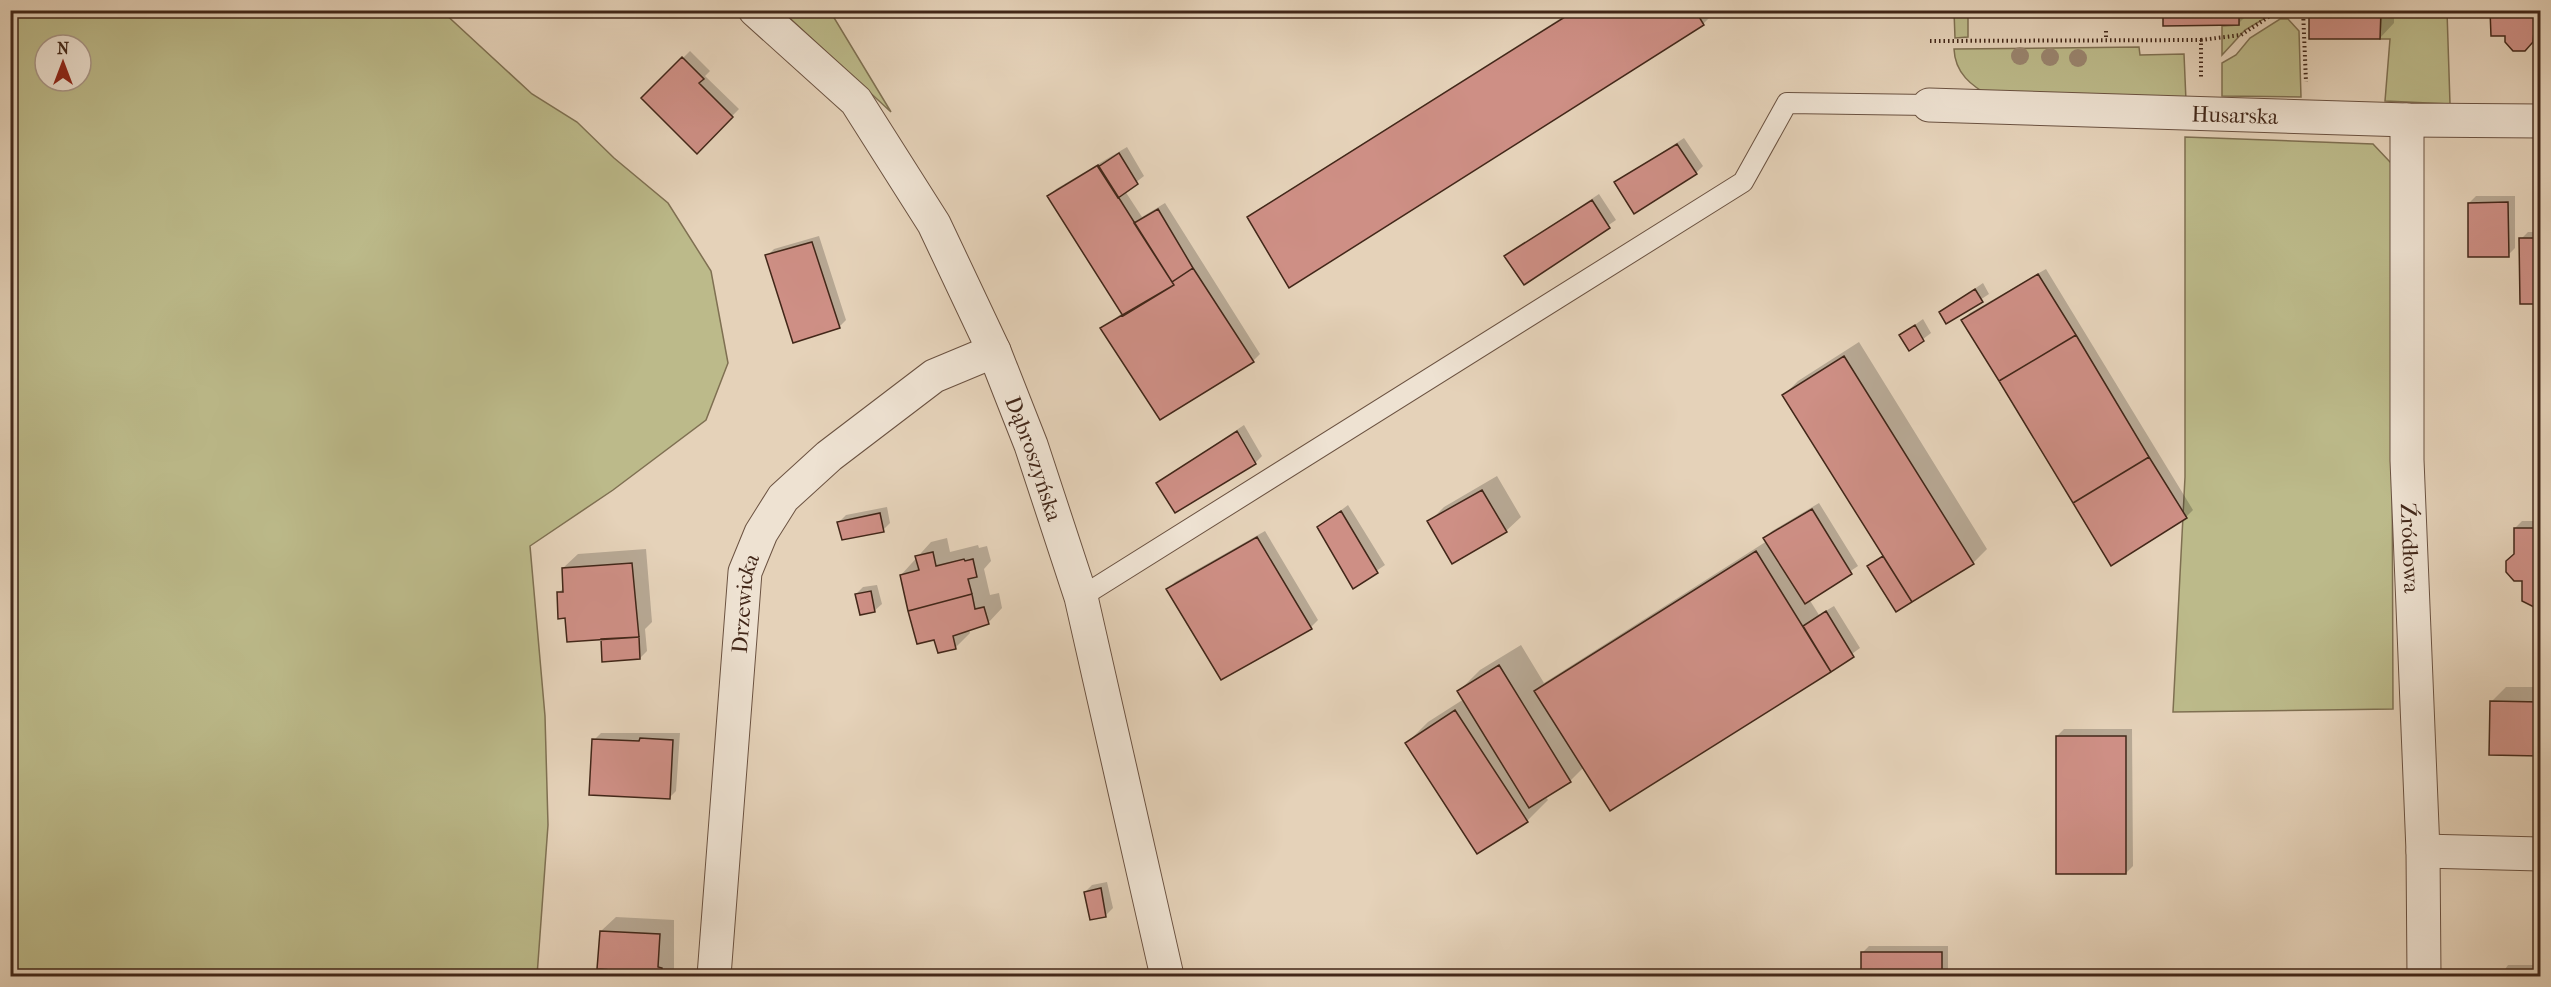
<svg xmlns="http://www.w3.org/2000/svg" width="2551" height="987" viewBox="0 0 2551 987" font-family="'IM FELL French Canon',serif">
<style>
.green{fill:#bcba8a;stroke:#7f7052;stroke-width:1.5;fill-rule:evenodd}
.shadow{fill:#0003}
.building{fill:#ce8f85;stroke:#422719;stroke-width:1.5}
.lines{fill:none;stroke-linecap:round;stroke-linejoin:round}
.lane-casing{stroke:#6b5241;stroke-width:22}
.street-casing{stroke:#6b5241;stroke-width:35}
.path{stroke:#422719;stroke-width:4;stroke-dasharray:1.5 3;stroke-linecap:butt}
.lane{stroke:#eee2d2;stroke-width:20}
.street{stroke:#eee2d2;stroke-width:33}
.tree{fill:#99846e}
.labels{text-anchor:middle;stroke-width:6;stroke-linejoin:round;paint-order:stroke}
.street-label{font-size:22px;fill:#422719;stroke:#eee2d2}
</style>
<rect width="100%" height="100%" fill="#e5d2b9"/>
<filter id="stains"><feTurbulence type="fractalNoise" baseFrequency=".00333" numOctaves="4"/><feColorMatrix values="0 0 0 0 .2 0 0 0 0 .09 0 0 0 0 .02 0 0 0 .5 -.17"/></filter>
<radialGradient id="worn" r=".72"><stop offset=".6" stop-color="#630" stop-opacity="0"/><stop offset="1" stop-color="#630" stop-opacity=".3"/></radialGradient>
<path class="green" d="M10,11H442L532,94L577,122L614,158L668,203L711,271L728,363L706,420L613,490L530,546L545,716L548,825L537,976H11ZM45,45H81V81H45Z
M782,11H830L891,112Z
M1954,11H1968V37L1955,38Z
M2239,11H2277L2245,30L2222,55V26L2239,25Z
M2381,11H2447L2450,104L2385,101L2390,39H2380Z
M2280,19H2288L2299,31L2301,97L2222,96V63L2236,55L2250,38Z
M2139,47L2140,55L2184,54L2186,101L1992,97C1971,86 1955,73 1954,49Z
M2185,137L2373,144L2391,163L2393,709L2173,712L2185,477Z"/>
<path class="shadow" d="M1574,10H1706L1710,17L1703,24L1290,286L1249,218L1256,211Z
M2164,10H2245V17L2238,24Z
M2311,10H2394V23L2380,38Z
M2492,10H2540V33L2524,50L2507,34Z
M690,51L710,71L705,76L739,109L697,152L643,98Z
M1684,138L1703,166L1696,173L1616,183Z
M1127,147L1144,176L1125,191L1142,217L1165,203L1260,354L1253,361L1102,329L1122,313L1049,196L1056,189Z
M1599,194L1616,220L1524,283L1506,256Z
M2476,196H2515V248L2508,255L2469,203Z
M2528,232H2540V302H2522L2521,239Z
M819,236L846,320L839,327L767,256L774,249Z
M2046,269L2193,510L2186,517L1963,320L1970,313Z
M1983,283L1989,294L1947,322L1941,312Z
M1923,319L1931,333L1910,349L1901,335Z
M1859,342L1987,549L1973,563L1896,610L1869,567L1884,554L1784,395L1798,381Z
M1244,425L1262,456L1255,463L1158,483Z
M1497,476L1521,517L1506,531L1429,522L1444,507Z
M1819,503L1858,566L1809,599L1819,615L1834,606L1860,648L1830,670L1584,767L1570,781L1545,796L1548,800L1527,821L1407,743L1428,722L1464,699L1459,691L1480,670L1521,645L1544,683L1767,541L1765,538L1772,531Z
M1348,505L1385,565L1353,587L1319,527Z
M887,507L890,523L883,530L839,522L846,515Z
M2540,519V608H2537L2516,554L2515,528L2522,521H2538Z
M1265,531L1318,620L1311,627L1221,678L1168,589L1175,582Z
M947,538L950,552L978,545L979,548L987,546L991,561L984,569L990,595L999,593L1002,608L988,623L969,630L970,633L955,648L935,638L901,575L931,542Z
M646,549L652,622L645,629L647,651L640,658L566,617L558,593L565,587L563,568L578,554Z
M877,585L882,604L874,611L856,594L863,587Z
M2506,687H2540V754L2491,753V702Z
M2064,729H2132L2133,866L2126,873L2057,736Z
M601,733H680L676,791L669,798L594,740Z
M1107,882L1113,908L1106,915L1085,892L1092,885Z
M616,917L674,920V976H613L614,969L601,931Z
M1869,946H1948V976H1862V953Z
M2508,965H2540V976H2470L2501,975Z"/>
<path class="building" d="M1576,10H1695L1704,25L1289,288L1247,217Z
M2163,10H2239V25L2163,26Z
M2309,10H2381L2380,39H2309Z
M2490,10H2540V21H2535L2533,42L2525,51H2513L2505,42V36H2491Z
M682,57L704,79L699,83L733,117L697,154L641,98Z
M1677,144L1697,174L1634,214L1614,182Z
M1119,153L1138,184L1118,198L1098,167Z
M1098,165L1174,285L1123,316L1047,196Z
M1592,200L1610,228L1524,285L1504,256Z
M2508,202L2509,257H2468V203Z
M1158,209L1193,268L1172,282L1134,223Z
M2519,238H2540V304H2520Z
M812,242L840,328L793,343L765,255Z
M1193,268L1254,362L1160,420L1100,328L1174,285L1172,282Z
M2038,274L2076,335L1999,381L1961,320Z
M1975,289L1983,302L1946,324L1939,312Z
M1915,325L1924,341L1909,351L1899,335Z
M2076,335L2149,457L2073,503L1999,381Z
M1844,356L1974,564L1912,602L1782,395Z
M1237,431L1256,464L1175,513L1156,483Z
M2149,457L2187,518L2111,566L2073,503Z
M1482,490L1507,532L1452,564L1427,521Z
M1812,509L1852,574L1805,604L1763,538Z
M1341,511L1378,573L1353,589L1317,527Z
M880,513L884,532L842,540L837,522Z
M2534,523H2540V610L2522,601V581H2514L2506,572V561L2514,554V528H2534Z
M1257,537L1312,629L1221,680L1166,589Z
M1756,551L1831,672L1610,811L1534,691Z
M933,552L936,566L964,559L965,561L973,559L977,577L968,579L972,594L908,611L900,575L919,570L915,556Z
M1883,556L1912,602L1896,612L1867,566Z
M632,563L639,637L567,642L565,618L558,619L557,592H563L562,568Z
M871,591L875,612L860,615L855,594Z
M972,594L975,609L984,607L989,624L953,636L956,649L938,653L934,640L917,644L908,611Z
M1826,611L1854,657L1831,672L1803,626Z
M639,637L640,659L602,662L601,639Z
M1499,665L1571,782L1529,808L1457,691Z
M2490,701L2540,702V756L2489,755Z
M1455,710L1528,822L1477,854L1405,743Z
M2056,736H2126V874H2056Z
M640,738L673,740L670,799L589,795L592,739L639,741Z
M1101,888L1106,917L1090,920L1084,892Z
M600,931L660,934L658,967L662,968L661,976H612V970L597,969Z
M1861,952H1942V976H1861Z
M2499,971L2538,972V976H2499Z"/>
<g class="lines">
<defs>
<path id="lane" d="M1081,597L1743,182L1787,103L1929,105"/>
<g id="street">
<path id="s1" d="M755,10L856,101L934,224L994,351L1031,445L1081,597L1167,976"/>
<path id="s2" d="M1929,105L2407,120L2540,121"/>
<path id="s3" d="M2407,120V460L2423,851L2424,976"/>
<path d="M2423,851L2540,854"/>
<path id="s4" d="M714,976L745,572L761,533L783,498L829,456L934,376L994,351"/>
</g>
</defs>
<use href="#lane" class="lane-casing"/>
<use href="#street" class="street-casing"/>
<path class="path" d="M2303,10L2306,82
M2106,31V40
M2201,40L2241,35L2279,10
M1930,41L2201,40V77"/>
<use href="#lane" class="lane"/>
<use href="#street" class="street"/>
</g>
<g class="tree">
<circle cx="2020" cy="56" r="9"/>
<circle cx="2050" cy="57" r="9"/>
<circle cx="2078" cy="58" r="9"/>
</g>
<g class="labels">
<g class="street-label">
<text dy="8" stroke="none"><textPath href="#s2" startOffset="306">Husarska</textPath></text>
<text dy="8" stroke="none"><textPath href="#s1" startOffset="537">Dąbroszyńska</textPath></text>
<text dy="8" stroke="none"><textPath href="#s3" startOffset="428">Źródłowa</textPath></text>
<text dy="8" stroke="none"><textPath href="#s4" startOffset="374">Drzewicka</textPath></text>
</g>
</g>
<rect width="2551" height="987" fill="none" stroke="#e5d2b9" stroke-width="36"/>
<rect x="12" y="12" width="2527" height="963" fill="none" stroke="#422719" stroke-width="3"/>
<rect x="18" y="18" width="2515" height="951" fill="none" stroke="#422719" stroke-width="1.5"/>
<g transform="translate(63 63)"><circle r="28" fill="#eee2d2" stroke="#a99788" stroke-width="1.5"/>
<path d="M0-4.5L10 22L0 15L-10 22Z" fill="#8f2418"/>
<text y="-9" font-size="16" font-weight="bold" text-anchor="middle" fill="#422719">N</text>
</g>
<rect width="100%" height="100%" filter="url(#stains)"/>
<rect width="100%" height="100%" fill="url(#worn)"/>
</svg>
